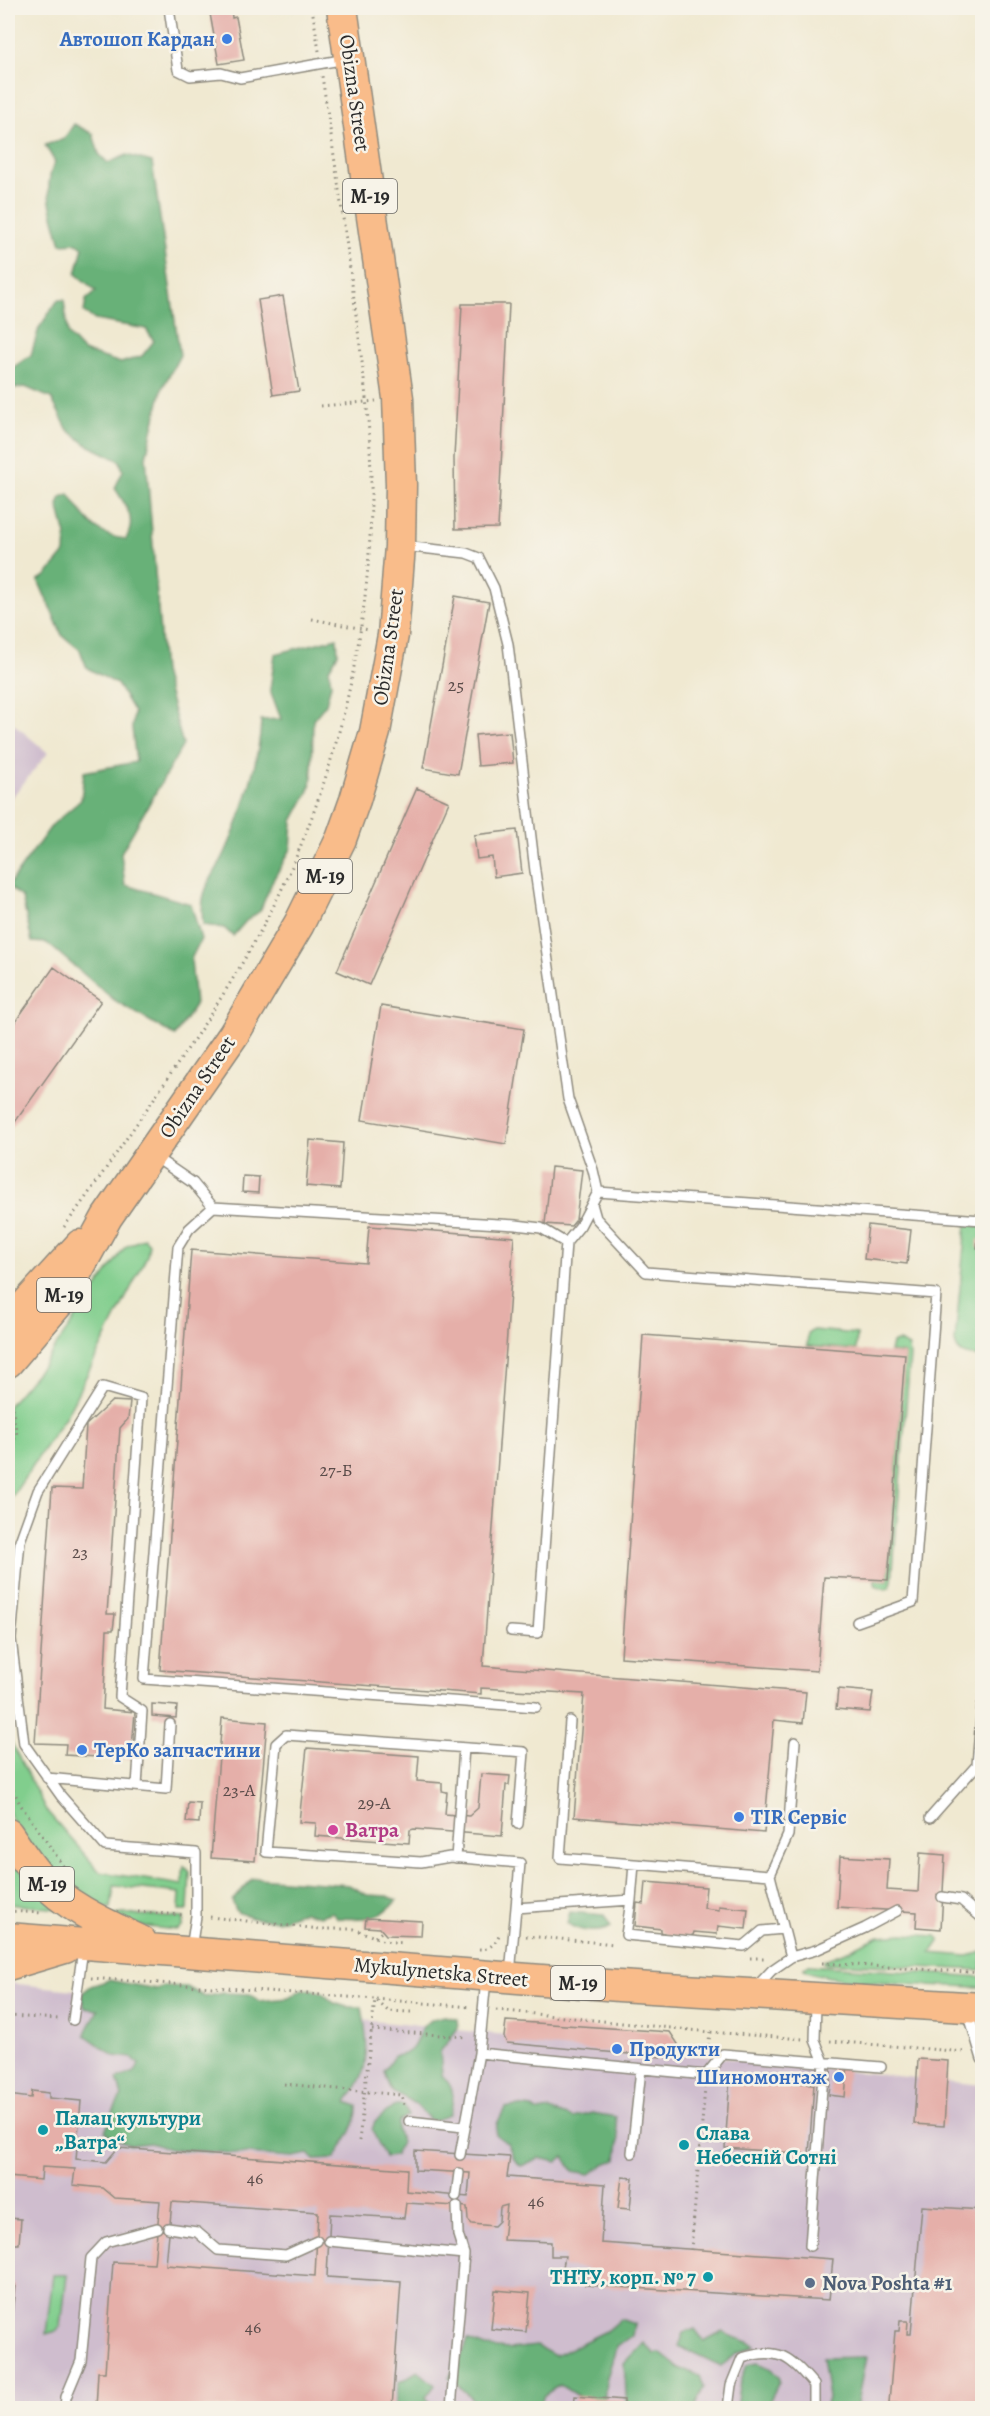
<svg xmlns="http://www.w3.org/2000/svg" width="990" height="2416" viewBox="0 0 990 2416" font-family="Alegreya,serif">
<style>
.industrial{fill:#cfbdce}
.green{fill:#81ce8d;stroke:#567c5c;stroke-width:1.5}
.forest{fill:#68b178;stroke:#4a6e52;stroke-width:1.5}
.building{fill:#e5afa9;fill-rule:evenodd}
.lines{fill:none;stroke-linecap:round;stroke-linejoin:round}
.service-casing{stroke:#8e8a7e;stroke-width:12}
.trunk-casing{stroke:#8e8a7e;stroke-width:33}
.path{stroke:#8e8a7e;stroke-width:3;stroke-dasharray:1.5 4.5;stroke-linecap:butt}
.service{stroke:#fff;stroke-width:9}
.trunk{stroke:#f9bc8a;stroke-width:30}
.shop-dot{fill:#3f7fe0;stroke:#f7f3e8;stroke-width:2}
.hotel-dot{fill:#d1479c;stroke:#f7f3e8;stroke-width:2}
.culture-dot{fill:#0f9aa8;stroke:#f7f3e8;stroke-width:2}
.service-dot{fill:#5c6f8a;stroke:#f7f3e8;stroke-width:2}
.labels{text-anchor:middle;stroke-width:5;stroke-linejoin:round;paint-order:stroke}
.number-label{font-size:18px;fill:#5a4c4a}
.shield{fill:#f7f3e8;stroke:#686764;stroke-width:1.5}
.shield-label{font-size:20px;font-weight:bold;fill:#2b2b2b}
.shop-label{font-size:21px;font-weight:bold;fill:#366cbe;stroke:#f7f3e8;text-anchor:start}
.street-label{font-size:21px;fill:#2b2b2b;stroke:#f7f3e8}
.hotel-label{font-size:21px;font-weight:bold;fill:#b23c85;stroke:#f7f3e8;text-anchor:start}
.culture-label{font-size:21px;font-weight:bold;fill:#0d838f;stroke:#f7f3e8;text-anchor:start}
.service-label{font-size:21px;font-weight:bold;fill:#4e5e75;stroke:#f7f3e8;text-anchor:start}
</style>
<rect width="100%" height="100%" fill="#f7f3e8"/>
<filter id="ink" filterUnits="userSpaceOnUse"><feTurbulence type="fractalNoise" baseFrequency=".0167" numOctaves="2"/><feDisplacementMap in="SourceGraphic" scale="12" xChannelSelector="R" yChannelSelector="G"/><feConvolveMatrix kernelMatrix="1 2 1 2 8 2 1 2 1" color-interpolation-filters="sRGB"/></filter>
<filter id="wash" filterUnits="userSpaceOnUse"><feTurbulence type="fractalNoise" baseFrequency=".008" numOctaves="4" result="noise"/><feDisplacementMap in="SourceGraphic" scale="24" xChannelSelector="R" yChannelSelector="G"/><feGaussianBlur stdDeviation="1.35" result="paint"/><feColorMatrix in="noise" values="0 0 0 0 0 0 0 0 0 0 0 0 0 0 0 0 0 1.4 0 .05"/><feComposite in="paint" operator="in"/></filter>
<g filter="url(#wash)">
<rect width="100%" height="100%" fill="#f0e9d1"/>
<path class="industrial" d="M8,719L48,753L8,802Z
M8,1983L982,2085V2408H8Z"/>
<path class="green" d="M966,1224L982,1225V1357C971,1356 958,1357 955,1342Z
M144,1238L149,1244L147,1256L67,1414L8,1503V1406L43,1365L125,1247Z
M814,1330L857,1334L856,1350L807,1346L808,1333Z
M899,1342L909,1347L910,1356L892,1581L890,1587L886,1589L875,1585V1580H888L905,1354L890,1352L892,1343Z
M8,1736L46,1810L100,1872L182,1885L184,1866L190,1872L188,1910H179L180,1893L114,1886L111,1908H95C73,1888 13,1838 8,1809C4,1792 8,1755 8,1736Z
M8,1857L61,1909L8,1904Z
M123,1914L184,1918L182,1927L177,1930L139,1926L110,1916Z
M903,1934L936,1936L940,1940L931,1953L968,1956L982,1952V1970L824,1963V1960L848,1951L879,1936Z
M808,1965L982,1977V1987C951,1986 824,1984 804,1969V1967Z
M53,2275H67L61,2326L56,2331L46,2334Z"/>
<path class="forest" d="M74,124L93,134L99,154L108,163L127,155L152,162L180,355L162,389L146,457L163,672L183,745L121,853L125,885L191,904L201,939L191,959L195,1005L175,1036L114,1000L47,943L32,942L22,898L8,886L52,825L81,800L84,772L136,762L132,728L134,712L117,684L87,668L80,650L62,635L38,580L46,576L65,553L66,535L58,505L61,497L69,494C86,518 94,536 126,539C137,519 126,506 115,488L123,471L120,461L86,444L68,430L51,398L25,387L8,389V371L31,355L39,328L58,300H64L68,335L83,351L121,363L142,356L154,341L146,329L95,320L84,312L86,300L96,291L76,274L83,247L77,243L61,244C54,217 41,189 55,162L45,145L64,139Z
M337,638L338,654L329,669L331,684L326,704L313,720L312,777L309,791L293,821L291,849L273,880L260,911L246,921L233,936L224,928L203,925C199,886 210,885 225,853C242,816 260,759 261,720L281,719L270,690L275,654Z
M257,1878L349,1885L367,1895L387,1896L397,1900C380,1921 363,1919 338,1918L332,1912L320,1916L304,1912L277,1921L252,1918L237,1912L232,1901L252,1879Z
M570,1912L604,1915L611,1927C599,1934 578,1932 567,1923Z
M109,1980L156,1989L164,1986L187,1987L205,1997L224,1993L250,1994L259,2001L289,1998L302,1989L321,1992L334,2003L347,2007H362C366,2030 371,2060 359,2082C356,2089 351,2095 347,2102L357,2106C358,2125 344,2144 334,2159L315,2160L309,2154L293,2157L170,2149L150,2143L131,2145L114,2138L105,2131C112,2118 113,2107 122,2096L117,2079L135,2072L139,2064L132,2058L115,2056L85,2035L98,2010L85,2008L81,1994L91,1986Z
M445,2016L457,2019L458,2028L440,2052L442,2075C455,2088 455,2098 449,2115L432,2121C424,2115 418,2105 411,2101C391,2089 391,2097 384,2071L394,2056C429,2053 406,2021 445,2016Z
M396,2105H404L408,2116L398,2122L397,2131L401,2142L395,2156L385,2157L372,2130L375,2121Z
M517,2106L532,2108L539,2112L550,2110L573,2118L592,2113L616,2117L619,2140L617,2160L606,2163L590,2174L573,2171L564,2156L557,2162L539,2158L521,2166L514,2159L508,2144L496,2135L497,2124L505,2108Z
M620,2319L634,2324L632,2336L616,2347C612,2365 603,2382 605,2400H584L560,2385L544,2395L541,2403L531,2408H482L449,2377L462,2355L468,2340L485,2347L509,2349L537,2346L555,2356L606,2331Z
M695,2329L704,2341L723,2331C734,2341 743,2337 755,2346L737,2354L721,2366L679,2346L684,2333Z
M644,2343L655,2354L660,2353L679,2368L700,2376L704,2387L695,2406L697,2408H627L624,2364Z
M866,2357L856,2408H825L828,2398L822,2358Z
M758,2363L772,2369L779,2377V2382L766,2408H736L739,2387L747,2365Z
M418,2371L435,2385L426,2397L431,2408H394L399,2382Z"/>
<g id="blocks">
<path class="building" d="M209,8H231L232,18L236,17L244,60L219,64Z
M283,296L299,391L273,395L258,300Z
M462,304H509L498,528L455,529L454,458Z
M455,596L489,602L458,774L423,768Z
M510,732L513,763L478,766L475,735Z
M417,788L449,802L369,985L337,971Z
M517,830L522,873L494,877L492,857L477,859L474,835Z
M54,967L101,1001L8,1132V1032Z
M381,1006L524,1029L506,1144L362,1120Z
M310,1140L343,1143L340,1189L306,1186Z
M551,1167L582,1170L576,1220L571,1226L545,1224Z
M243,1176L259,1177L258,1193L242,1192Z
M868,1225L911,1230L907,1264L864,1259Z
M369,1226L514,1237L483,1666L806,1692L803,1723L774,1720L764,1833L574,1817L584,1694L481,1688V1694L160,1670L191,1250L366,1263Z
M978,1239L982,1240V1248H977Z
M643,1335L905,1354L888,1580L824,1577L817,1671L621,1657Z
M112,1401L130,1402L128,1419L120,1428L107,1614H115L113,1630H107L103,1709L135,1712L131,1759L65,1755L66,1744L35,1743L52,1488L82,1489L86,1425Z
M838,1689L873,1692L870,1712L836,1709Z
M152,1704L177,1706L176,1718L152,1716Z
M222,1718L267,1722L255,1861L211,1858Z
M307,1748L419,1756L417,1781L442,1783V1791L447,1792L445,1814L469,1816L478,1808L481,1774L510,1776L509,1785H506L502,1836L414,1829L410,1830L409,1843L315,1836L316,1823L299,1822Z
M188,1802L200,1803L199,1823L186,1822Z
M920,1853L945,1855L941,1929L916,1927L917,1912L837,1907L840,1856L889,1859L887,1890L918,1892Z
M646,1882L706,1887L704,1908L719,1910V1906L748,1909L746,1929L718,1926L717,1934L694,1932L693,1935L685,1937L668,1935L661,1932V1929L635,1926L637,1903L644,1904Z
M366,1918L422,1921L421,1936L386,1935L380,1928L365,1927Z
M506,2021L670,2032L678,2044L673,2058L507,2043L504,2037Z
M918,2059L948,2061L944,2126L914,2124Z
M832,2063L848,2064L845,2097L829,2095Z
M730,2078L814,2084L809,2154L725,2148Z
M32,2091L49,2093V2098L81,2101L76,2159L106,2162L118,2148L407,2169L406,2191L468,2197L470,2173L415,2170V2151L510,2157L507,2177L605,2184L601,2243L833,2259L829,2300L585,2285L587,2269L563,2267L565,2256H551V2242L503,2240L507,2205L500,2207L499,2221L494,2226L472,2224L468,2220L467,2207L457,2206L406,2203L404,2218L330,2214L327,2277L401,2282L392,2408H96L98,2372H105L113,2262L154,2264L160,2201L115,2198L103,2188L73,2185L75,2169L42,2167L41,2180L8,2177V2095L31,2098ZM172,2202L318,2212L315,2276L166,2265Z
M622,2177L633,2178L630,2209L618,2208Z
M922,2206L982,2210V2408H905V2404L889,2403L895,2331H899L900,2321H908L907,2334H911Z
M8,2218L21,2219L19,2244H13L10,2284L15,2285L12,2316L8,2315Z
M495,2290L530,2293L526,2332L491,2329Z
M575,2396L624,2400V2408H574Z"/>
</g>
</g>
<g filter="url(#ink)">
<use href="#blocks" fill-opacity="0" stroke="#8e8a7e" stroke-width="1.5"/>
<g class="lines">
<defs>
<path id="service" d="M169,8L178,70L190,76L221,73L240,78L346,59
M403,546L466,553L479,558L494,588L508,644L535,871L568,1099L593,1170L598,1192L580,1226L566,1243L538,1633L511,1631
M155,1157L193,1183L213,1207L516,1225L541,1228L566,1243
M598,1192L982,1220
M592,1204L596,1218L646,1272L936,1294L913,1602L857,1622
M213,1207L189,1229L178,1247L144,1679L536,1707
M570,1721L560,1858L770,1875
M47,1778L166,1789L170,1724
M137,1786L142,1711L120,1697L141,1398L103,1387L38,1491L20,1541L11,1639L24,1744L61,1796L105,1846L196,1853V1916L191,1949
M930,1818L977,1765L982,1705
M456,1858L464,1748
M942,1897L961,1900L982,1918
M631,1900L626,1935L744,1946L762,1931L783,1929
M516,1908L631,1900L634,1864
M791,1957L770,1875L788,1835L795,1742
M510,1974L520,1863L450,1857L421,1862L266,1852L276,1744L286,1735L524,1752L518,1824
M756,1987L772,1970L791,1957L816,1950L865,1928L897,1911
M968,2012L982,2059
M73,2020L83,1949
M479,2053L706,2075L723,2054L881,2067
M409,2121L464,2127
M632,2153L641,2069
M460,2155L479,2053L486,1979
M456,2196L459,2173
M457,2206L458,2235L464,2254
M168,2228L197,2232L218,2250L286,2255L317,2241
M329,2241L464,2254L451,2408
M810,2246L824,2062L815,2040L816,2003
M65,2408L66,2397L81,2361L91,2258L106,2242L157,2228
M728,2408L731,2385L742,2358C779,2346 790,2357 814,2385V2408"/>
<path id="trunk" d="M8,1324L80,1245
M8,1362L62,1299L107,1217L234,1034L299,924L341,839L355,800L375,732L393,635L400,546L401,485L398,398L342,8
M8,1834C18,1849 29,1866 41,1879C68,1908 106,1924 141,1941
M8,1938L619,1986L982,2008
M8,1965L65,1948"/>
</defs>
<use href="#service" class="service-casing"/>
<use href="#trunk" class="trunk-casing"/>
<path class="path" d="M312,8L319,51
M321,406L376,401
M312,619L369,630
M64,1227C95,1186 123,1143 153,1100C198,1034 244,967 279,895C337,773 370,635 371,500C372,438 364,376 356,315C346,235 334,155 322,76
M8,1449L17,1435L8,1384
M8,1779L20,1804L65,1868
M8,1911L42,1913
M138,1912L182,1915
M210,1917L320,1929H354L385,1941L404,1943
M526,1936L615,1944
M375,1937L383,1931
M479,1949C489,1950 496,1943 499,1935
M750,1958H764
M822,1963L982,1973
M91,1978L375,1999L388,2011L411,2012
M496,2010L710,2032L803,2039
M8,2016L59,2019
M372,2030L467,2037
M830,2041L966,2052
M708,2051L710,2032
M284,2084L401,2095L405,2108
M359,2141L375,1999L471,2007
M691,2250L705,2088"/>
<use href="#service" class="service"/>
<use href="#trunk" class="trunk"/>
</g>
</g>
<g class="shop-dot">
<circle cx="227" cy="39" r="6"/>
<circle cx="82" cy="1750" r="6"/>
<circle cx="739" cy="1817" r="6"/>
<circle cx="617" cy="2049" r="6"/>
<circle cx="839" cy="2077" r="6"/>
</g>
<circle class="hotel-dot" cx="333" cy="1830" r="6"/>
<g class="culture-dot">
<circle cx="43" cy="2130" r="6"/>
<circle cx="684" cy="2145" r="6"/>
<circle cx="708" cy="2277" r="6"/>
</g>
<circle class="service-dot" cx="810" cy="2283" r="6"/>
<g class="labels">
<g class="number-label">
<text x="456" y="691">25</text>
<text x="336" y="1476">27-Б</text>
<text x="80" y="1558">23</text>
<text x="239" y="1796">23-А</text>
<text x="374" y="1809">29-А</text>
<text x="255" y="2184">46</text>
<text x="536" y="2207">46</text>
<text x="253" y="2333">46</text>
</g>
<g class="shield">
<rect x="343" y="179" width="54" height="34" rx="4.5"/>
<rect x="298" y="859" width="54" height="34" rx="4.5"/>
<rect x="37" y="1278" width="54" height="34" rx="4.5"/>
<rect x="20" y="1867" width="54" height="34" rx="4.5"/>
<rect x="551" y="1966" width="54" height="34" rx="4.5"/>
</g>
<g class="shield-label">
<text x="370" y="203">М-19</text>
<text x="325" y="883">М-19</text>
<text x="64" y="1302">М-19</text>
<text x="47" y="1891">М-19</text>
<text x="578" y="1990">М-19</text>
</g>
<g class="shop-label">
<text x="215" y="46" text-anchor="end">Автошоп Кардан</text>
<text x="94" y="1757">ТерКо запчастини</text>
<text x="751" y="1824">TIR Сервіс</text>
<text x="629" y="2056">Продукти</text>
<text x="827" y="2084" text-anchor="end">Шиномонтаж</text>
</g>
<g class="street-label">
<text transform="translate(355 93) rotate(82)" y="7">Obizna Street</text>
<text transform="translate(388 647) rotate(-82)" y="7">Obizna Street</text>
<text transform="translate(197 1087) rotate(-56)" y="7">Obizna Street</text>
<text transform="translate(441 1972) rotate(5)" y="7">Mykulynetska Street</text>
</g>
<g class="hotel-label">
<text x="345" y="1837">Ватра</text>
</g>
<g class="culture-label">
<text x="55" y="2125">Палац культури<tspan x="55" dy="24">„Ватра“</tspan></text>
<text x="696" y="2140">Слава<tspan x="696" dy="24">Небесній Сотні</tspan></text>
<text x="696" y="2284" text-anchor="end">ТНТУ, корп. № 7</text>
</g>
<g class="service-label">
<text x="822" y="2290">Nova Poshta #1</text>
</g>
</g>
<rect width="990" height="2416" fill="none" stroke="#f7f3e8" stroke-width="30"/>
</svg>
